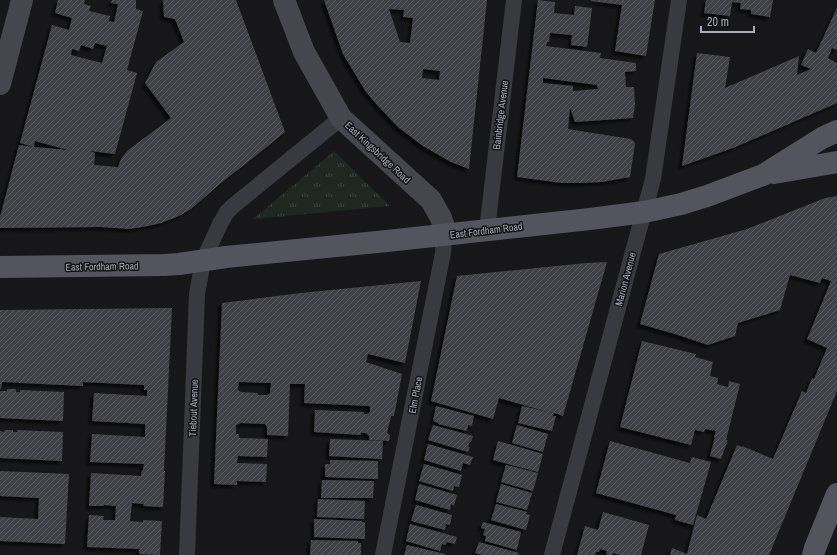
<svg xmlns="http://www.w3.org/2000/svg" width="837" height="555" viewBox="0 0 837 555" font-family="'Archivo Narrow',sans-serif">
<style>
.park{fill:url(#park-tufts)}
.building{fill:url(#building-hatch);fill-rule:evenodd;filter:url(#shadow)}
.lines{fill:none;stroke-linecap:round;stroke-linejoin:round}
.street{stroke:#393a40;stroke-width:16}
.secondary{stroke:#45464e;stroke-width:22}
.primary{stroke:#53545d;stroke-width:22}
.labels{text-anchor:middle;stroke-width:3;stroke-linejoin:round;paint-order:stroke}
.street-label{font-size:10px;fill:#a8abb9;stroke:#121214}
</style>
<defs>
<pattern id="park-tufts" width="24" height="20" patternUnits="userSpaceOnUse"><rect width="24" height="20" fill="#1e2720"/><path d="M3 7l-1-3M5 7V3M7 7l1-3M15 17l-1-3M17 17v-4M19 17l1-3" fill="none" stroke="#3c443e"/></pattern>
<pattern id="building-hatch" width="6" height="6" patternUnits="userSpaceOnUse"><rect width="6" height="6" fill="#414146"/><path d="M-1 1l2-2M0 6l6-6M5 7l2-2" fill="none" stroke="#5a5a5f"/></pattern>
<filter id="shadow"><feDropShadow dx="-3.5" dy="3.5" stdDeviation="1" flood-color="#0009"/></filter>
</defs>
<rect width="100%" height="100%" fill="#171719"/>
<path class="park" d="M334,151L390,206L253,219Z"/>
<path class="building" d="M58,0H85L84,4L91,6L89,11L110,16L109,21L114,22L118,4L111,3L112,0H136V9L143,11L127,70L137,73L115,154L90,151L95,153L94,165L118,167L121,159L127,151L171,118L145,83L156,62L184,42L175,19L164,17L163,0H236L285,132L253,158L221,183L191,209L179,216L161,223L148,226L129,229L101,227L0,228V217L19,145L34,147L68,150L35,141L34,147L20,143L52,25L69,30L72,18L55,13ZM95,43L107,46L102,63L71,55L72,49L79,51L81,45L93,49Z
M324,0H487L469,169L451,162L423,146L398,127L379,107L366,92L343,54ZM389,9L404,10L403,17L413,18L410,43L400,42ZM423,69L440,71L439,80L422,78Z
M538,0L555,2L554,13L574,15L575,6L592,8L587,47L571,45L572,35L550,33L549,42H547L546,46L601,53L600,58L636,63V71L625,72L626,87H634L635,104L633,118L575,122L570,108L568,129L631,139L635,143L630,177L602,182L581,183H562L517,177ZM543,78L597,85L598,89L573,91V86L543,83Z
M591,0H655L646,56L615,51L622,5L591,1Z
M706,0H773L770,17L751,14V10L740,9L741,3L732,2L730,16L704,13Z
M837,8V50L832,48L828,58L837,63V103L733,148L682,166L697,53L730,57L725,88L799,56L797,75L811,69L801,65L808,49L816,53Z
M837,196V391L769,555H670L672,548L687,554L697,515L706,519L737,445L742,447V446L773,459L802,391L806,393L812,378L814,379L827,348L807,339L831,281L822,278L820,283L790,275L780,310L738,323L735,336L708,345L675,334L640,324L659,254L747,229L825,198Z
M607,262L563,416L554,413L553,416H556L552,431L518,423L522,406L548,412L499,398L493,419L431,401L457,276L586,263Z
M421,281L405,363L368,354L366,362L402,374L394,416H391L387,433L390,435L389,441L369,440V436L366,433H361V435L314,432L315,410L364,412V414H367L370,412V406L304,403L305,384H290L288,436L267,435V427L265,424L241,423L236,425V434H239V438L268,439L267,457L238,456L237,463L267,464L266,482L237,481V485L214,484L222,303L301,293ZM239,382L271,383L270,393L267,395H258V393L241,392L238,390Z
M172,308L164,471H165L163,507L143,506L144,504L132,503L130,521L143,522V520L162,521L160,555L139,554V549L87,547L89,515L104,516L103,520H115L116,506L104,505V506H89L91,473L141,476L142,470H143L144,464L90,462L92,434L145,437V424L92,421L94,393L147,396V390H144V385L83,382V386L2,382L1,389H0V310Z
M642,341L696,354L695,357L713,362L710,376L718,378L717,384L728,387L729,381L740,384L726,440H728L721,459L710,456L715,437H714L716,431L705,429L704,432L695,430L691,445L620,427Z
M7,389H16V392H20V390L64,392L63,421L0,418V391H7Z
M436,406L474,416L472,426L468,425L467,431L438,424V423L433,421Z
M433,425L473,436L471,442L470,441L468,447H470L468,452L428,440Z
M517,425L548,434L543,452L512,443Z
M5,430H13V432H18L17,430L63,432L62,461L0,458V431L4,432Z
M330,439L383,441L382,459L329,456Z
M498,441L543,454L538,472L493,460Z
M610,441L690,463L692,457L711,462L693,525L675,520L676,515L596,493Z
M428,444L473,457L470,465L463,463L461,471L424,460Z
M330,460L378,461V479L325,477V464H330Z
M424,464L462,475L459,487L454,486L453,491L419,481Z
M506,465L538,473L533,491L501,482Z
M0,471L69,474L65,544L0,541V517L38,519L39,498L0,496Z
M322,480L374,481L373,498H321Z
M419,484L457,495L454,506L451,504L450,510L415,500Z
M501,484L532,493L527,510L496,502Z
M318,499L365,501L364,519L317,517Z
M496,504L527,512L526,514L530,515L526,530L491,520Z
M416,505L452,515L450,525L446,524L445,530L411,521Z
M603,512L649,525L641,555H620L613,553L612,555H609L606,554L607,551L600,549L599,552H596L595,555H577L585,526L598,530Z
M314,519L362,521V522H365V539L314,537Z
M483,522L521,532L517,550L485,541L486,536L483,535L485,529L481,528Z
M410,524L457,537L455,544L447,542L445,545L442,544L440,551L406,541Z
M311,540L358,541V543H361V555H310Z
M479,542L519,553L518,555H482L475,553Z
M407,545L445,554V555H404Z"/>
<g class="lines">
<path class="street" d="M487,230L514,0
M187,555L197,294L203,261L220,224L227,212L233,206L341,118
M383,555L443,253L444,235
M552,555L634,248L653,179L679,0"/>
<path class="secondary" d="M284,0L304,52L341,118L431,200L441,218L444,226V235
M0,84L22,0"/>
<path class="primary" d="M774,173L837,162
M0,267L164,265L179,264L226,257L387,241L590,219L644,212L663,208L681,204L707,196L763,175L822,138L837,131
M813,555L815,548L837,494"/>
</g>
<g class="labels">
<g class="street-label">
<text transform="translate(500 115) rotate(-83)" y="4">Bainbridge Avenue</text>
<text transform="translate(378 152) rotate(43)" y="4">East Kingsbridge Road</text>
<text transform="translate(486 230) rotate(-7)" y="4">East Fordham Road</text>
<text transform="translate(102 266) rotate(-1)" y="4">East Fordham Road</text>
<text transform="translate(625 279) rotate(-75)" y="4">Marion Avenue</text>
<text transform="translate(415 395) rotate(-79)" y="4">Elm Place</text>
<text transform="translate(193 408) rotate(-88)" y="4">Tiebout Avenue</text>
</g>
</g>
<path d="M701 26v6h53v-6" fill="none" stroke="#a8abb9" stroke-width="2"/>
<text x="707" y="26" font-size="12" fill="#a8abb9" stroke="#121214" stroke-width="3" paint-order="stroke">20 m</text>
</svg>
